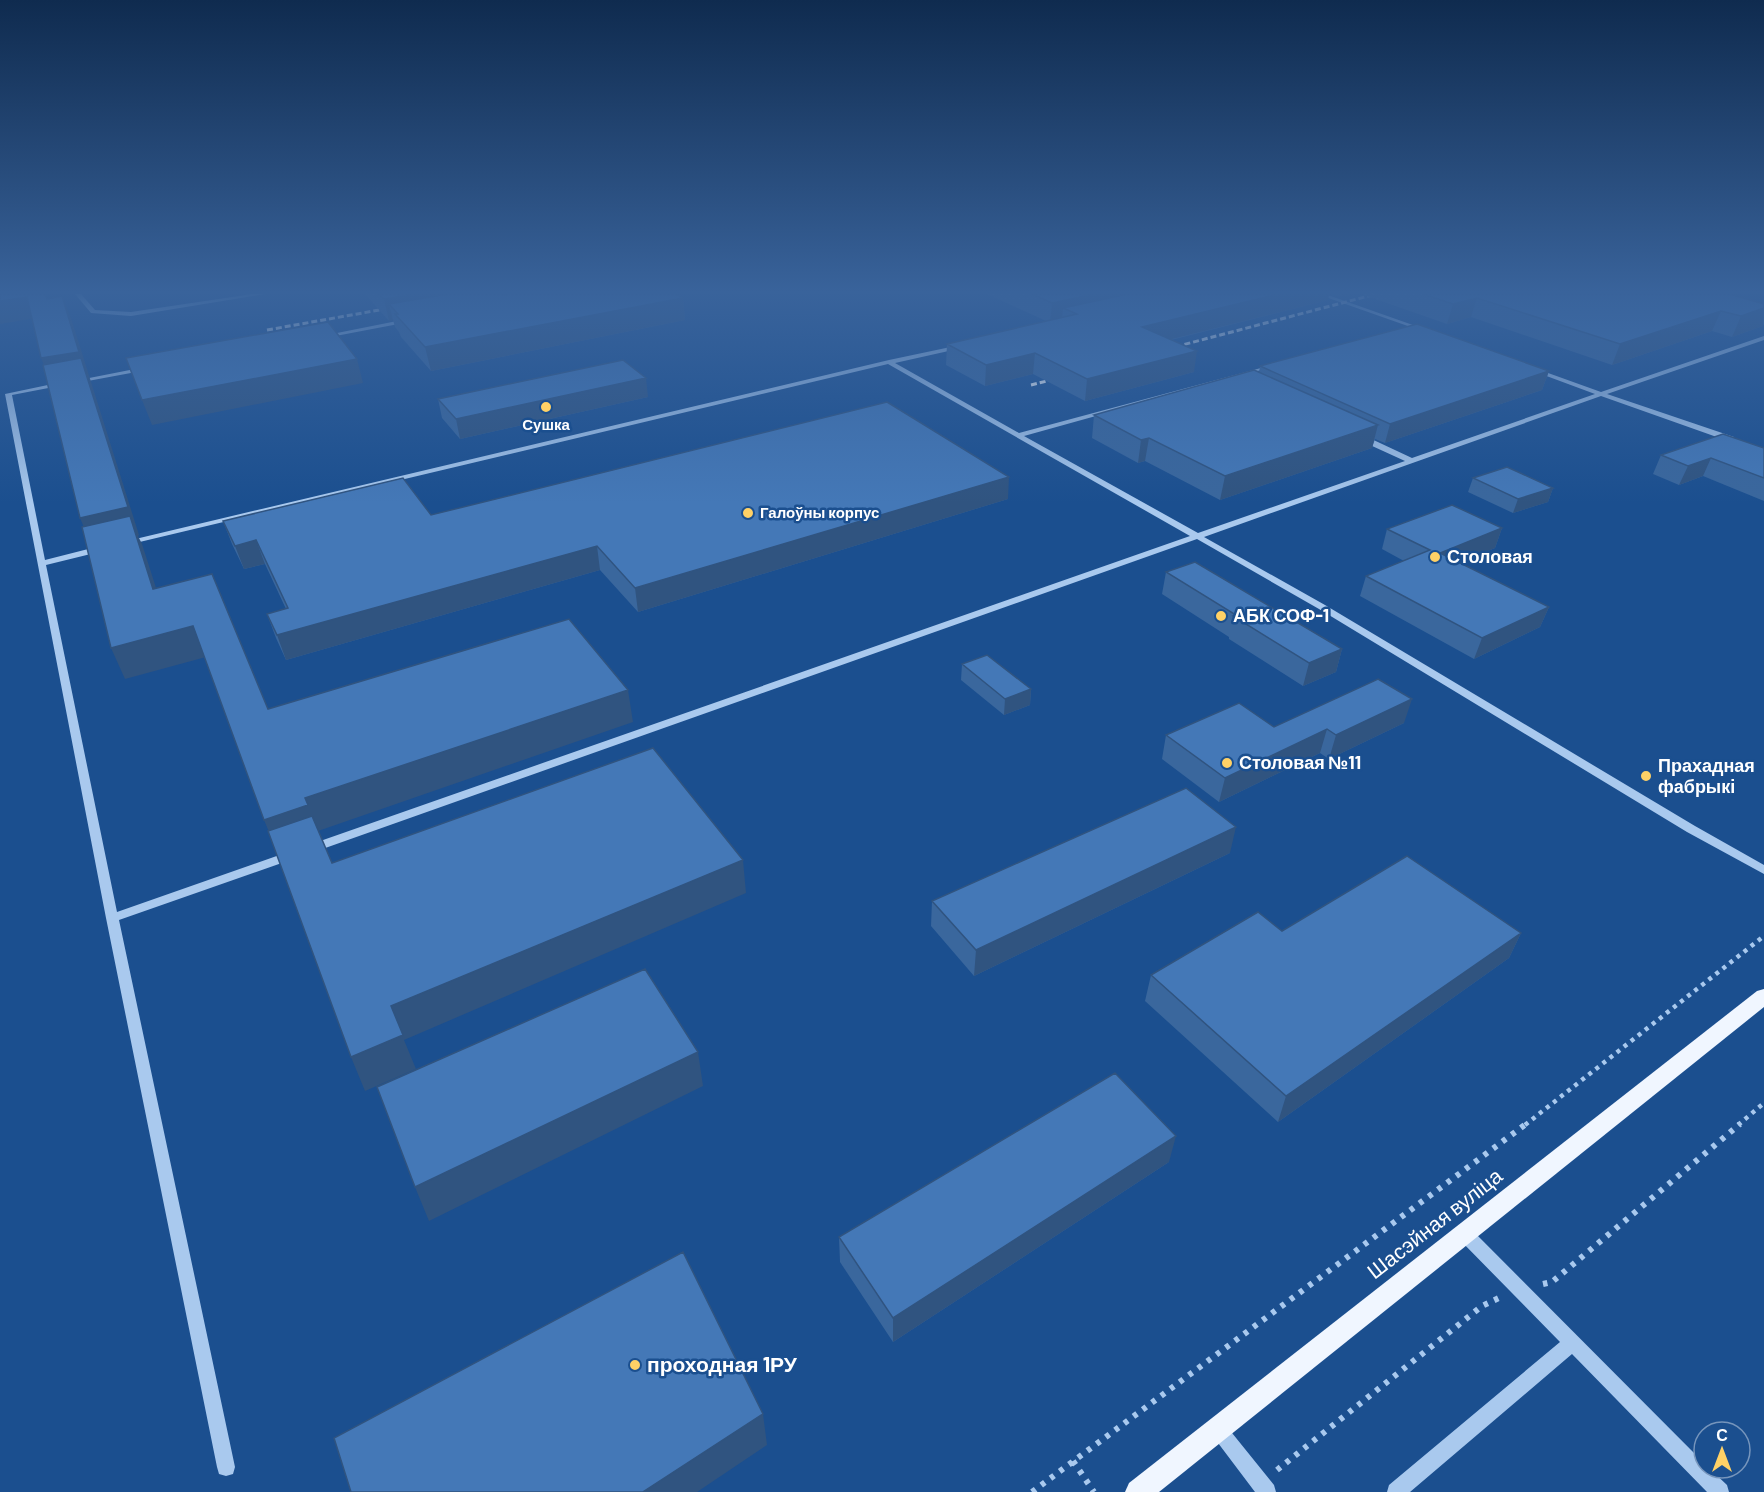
<svg xmlns="http://www.w3.org/2000/svg" width="1764" height="1492" viewBox="0 0 1764 1492" font-family="Barlow,sans-serif">
<style>
.lines{fill:none;stroke-linecap:round;stroke-linejoin:round}
.path-far1{stroke:#a9c9ee;stroke-width:4.5;stroke-dasharray:4 5;stroke-linecap:butt}
.path{stroke:#a9c9ee;stroke-width:6;stroke-dasharray:4.5 7;stroke-linecap:butt}
.minor{fill:#a9c9ee;fill-rule:evenodd}
.major{fill:#f0f6ff;fill-rule:evenodd}
.rail{stroke:#fff;stroke-width:3;stroke-dasharray:6 3;stroke-linecap:butt}
.wall{fill:#3a679d}
.shaded-wall{fill:#305480}
.building{fill:#4478b7;stroke:#305480;stroke-width:1.5}
.poi-dot{fill:#ffd166;stroke:#1b4f8f;stroke-width:2}
.labels{text-anchor:middle;stroke-width:5;stroke-linejoin:round;paint-order:stroke}
.far-poi-label{font-size:15px;font-weight:bold;fill:#fff;stroke:#1b4f8f}
.poi-label{font-size:18px;font-weight:bold;fill:#fff;stroke:#1b4f8f;text-anchor:start}
.near-street-label{font-size:21px;fill:#fff;stroke:#1b4f8f}
.near-poi-label{font-size:21px;font-weight:bold;fill:#fff;stroke:#1b4f8f;text-anchor:start}
</style>
<rect width="100%" height="100%" fill="#1b4f8f"/>
<g class="lines">
<path class="path-far1" d="M1525,1125L1764,936
M1738,1125L1764,1103"/>
<path class="path" d="M1543,1284L1552,1282L1740,1124
M1073,1461L1094,1492
M1277,1470L1482,1306L1501,1297
M1032,1492L1526,1124"/>
<path class="minor" d="M75,294H81L95,310L131,312L252,294H265L131,316L91,313Z
M1317,294H1325L1427,330L1422,331Z
M407,319L409,320V322L325,338L322,336Z
M1764,336V340L1607,394L1734,437V441H1728L1601,396L1204,537L1325,605L1695,826L1764,865V874L1687,832L1319,609L1197,539L314,852H306L304,849L306,846L1190,536L888,364L127,545L123,543L127,541L889,360L960,345L962,346V348L895,363L1019,433L1276,364V366L1024,436L1198,533L1405,461L1359,440V436H1365L1412,458L1595,394L1533,371V369H1537L1601,392Z
M145,367L148,369L147,370L77,383L74,381Z
M62,382L65,384L64,385L12,395L45,560L100,546L104,549L103,551L46,565L117,912L288,852H296L298,855L296,858L119,920L235,1467L233,1474L226,1476L219,1474L217,1467L106,918L5,394Z
M1465,1227L1471,1229L1704,1463V1468H1709L1727,1485L1729,1492H1707L1572,1354L1410,1492H1387L1389,1485L1560,1342L1459,1239L1457,1234L1459,1229Z
M1218,1420L1224,1423L1274,1485L1276,1492H1255L1212,1435L1209,1429L1212,1423Z"/>
<path class="major" d="M1764,989V1007L1159,1492H1125L1129,1483L1757,991Z"/>
<path class="rail" d="M267,330L396,307
M1167,349L1376,294
M1031,385L1063,377"/>
</g>
<path class="wall" d="M365,294H500L502,295L683,298L685,320L431,371L401,337L399,332L395,327L393,320L389,321Z
M987,294H1329L1328,300L1171,340L1194,372L1085,401L1033,374L985,386L946,365L947,344L1046,321Z
M1332,294H1353L1340,297Z
M1361,294H1729L1764,304V324L1763,326L1732,337L1712,331L1612,365L1471,317L1447,324Z
M1260,366L1549,371L1542,390L1385,443L1375,439L1372,448L1220,500L1145,461L1138,463L1092,438L1094,415L1259,373Z
M648,397L460,439L442,418L438,399Z
M1764,448V501L1703,476L1679,485L1653,474L1661,455Z
M1473,478L1553,488L1548,502L1513,513L1468,492Z
M1008,499L638,612L600,570L286,660L276,638L267,614L286,609L265,564L244,569L232,544L223,521Z
M1502,528L1495,548L1459,563L1549,607L1540,627L1474,659L1360,596L1366,576L1404,561L1382,549L1387,529Z
M1166,572L1342,649L1336,672L1303,686L1229,639V637L1162,594Z
M962,664L1031,689L1030,705L1004,715L961,680Z
M1404,723L1329,759L1320,753L1219,802L1162,759L1166,735L1274,727Z
M1230,853L974,976L931,926L932,901Z
M1282,931L1521,933L1509,958L1278,1122L1145,1001L1151,975Z
M1169,1162L893,1342L840,1262L839,1237Z"/>
<path class="shaded-wall" d="M416,294H487L389,304L393,320L389,321L384,299Z
M1094,294H1183L1063,308L1062,320L1050,323L1052,303Z
M1278,294H1329L1328,300L1140,347L1142,327Z
M1341,294H1353L1340,297Z
M62,296L71,318L139,535L138,536L142,544L166,619L92,546L80,518L51,382L41,358Z
M27,297L36,318L0,324V301Z
M683,298L685,320L431,371L425,347Z
M1477,298L1471,317L1447,324L1453,304Z
M1764,308L1763,326L1732,337L1741,316Z
M1721,311L1712,331L1612,365L1620,344Z
M1197,351L1194,372L1085,401L1087,379Z
M1035,353L1033,374L985,386L986,365Z
M357,359L363,383L152,425L142,400Z
M1549,371L1542,390L1385,443L1390,424Z
M646,378L648,397L460,439L456,419Z
M1378,425L1372,448L1220,500L1225,476Z
M1149,438L1145,461L1138,463L1141,440Z
M1711,458L1703,476L1679,485L1688,466Z
M1009,477L1008,499L638,612L635,588Z
M1553,488L1548,502L1513,513L1518,499Z
M1502,528L1495,548L1434,573L1440,553Z
M256,540L265,564L244,569L235,546Z
M597,546L600,570L286,660L277,635Z
M1549,607L1540,627L1474,659L1482,638Z
M193,626L206,657L125,679L111,648Z
M1342,649L1336,672L1303,686L1309,663Z
M1031,689L1030,705L1004,715L1005,699Z
M628,690L633,722L318,831L278,853L264,820L305,798Z
M1412,699L1404,723L1329,759L1336,735Z
M1327,729L1320,753L1219,802L1225,778Z
M1236,827L1230,853L974,976L976,950Z
M743,860L746,893L404,1040L416,1069L365,1091L351,1057L391,1006Z
M1521,933L1509,958L1278,1122L1286,1096Z
M698,1052L703,1086L429,1221L415,1187Z
M1176,1136L1169,1162L893,1342V1318Z
M763,1414L767,1445L697,1492H643Z"/>
<path class="building" d="M0,294H45L47,299L62,296L79,352L41,358L27,297L0,301Z
M379,294H416L384,299Z
M448,294H500L502,295L510,294H676L683,298L425,347L395,314H398L389,304Z
M1032,294H1094L1052,303Z
M1128,294H1278L1142,327L1197,351L1087,379L1035,353L986,365L947,344L1077,314L1063,308Z
M1423,294H1729L1764,304V308L1741,316L1721,311L1620,344L1477,298L1453,304Z
M328,322L357,359L142,400L126,358Z
M1417,324L1549,371L1390,424L1260,366Z
M81,358L128,507L80,518L43,365Z
M623,360L646,378L456,419L438,399Z
M1254,370L1378,425L1225,476L1149,438L1141,440L1094,415Z
M887,402L1009,477L635,588L597,546L277,635L267,614L288,608L256,540L235,546L223,521L403,478L431,515Z
M1723,434L1764,448V478L1711,458L1688,466L1661,455Z
M1507,467L1553,488L1518,499L1473,478Z
M1452,505L1502,528L1440,553L1549,607L1482,638L1366,576L1430,550L1387,529Z
M130,516L153,589L212,574L268,709L569,619L628,690L305,798L308,805L264,820L193,626L111,648L82,527Z
M1195,562L1342,649L1309,663L1233,616L1236,615L1166,572Z
M987,655L1031,689L1005,699L962,664Z
M1378,679L1412,699L1336,735L1327,729L1225,778L1166,735L1239,703L1274,727Z
M653,748L743,860L391,1006L403,1035L351,1057L268,831L312,816L332,863Z
M1186,788L1236,827L976,950L932,901Z
M1407,856L1521,933L1286,1096L1151,975L1258,912L1282,931Z
M645,969L698,1052L415,1187L377,1087Z
M1115,1073L1176,1136L893,1318L839,1237Z
M683,1252L763,1414L643,1492H351L334,1438Z"/>
<linearGradient id="sky" x2="0" y2="1"><stop stop-color="#0f2b4f"/><stop offset="0.58" stop-color="#39639b"/><stop offset="1" stop-color="#39639b" stop-opacity="0"/></linearGradient>
<rect width="1764" height="503" fill="url(#sky)"/>
<g class="poi-dot">
<circle cx="546" cy="407" r="6"/>
<circle cx="748" cy="513" r="6"/>
<circle cx="1435" cy="557" r="6"/>
<circle cx="1221" cy="616" r="6"/>
<circle cx="1227" cy="763" r="6"/>
<circle cx="1646" cy="776" r="6"/>
<circle cx="635" cy="1365" r="6"/>
</g>
<g class="labels">
<g class="far-poi-label">
<text x="546" y="430">Сушка</text>
<text x="760" y="518" text-anchor="start">Галоўны корпус</text>
</g>
<g class="poi-label">
<text x="1447" y="563">Столовая</text>
<text x="1233" y="622">АБК СОФ-1</text>
<text x="1239" y="769">Столовая №11</text>
<text x="1658" y="772">Прахадная<tspan x="1658" dy="21">фабрыкі</tspan></text>
</g>
<g class="near-street-label">
<text transform="translate(1435 1224) rotate(-38)" y="7">Шасэйная вуліца</text>
</g>
<g class="near-poi-label">
<text x="647" y="1372">проходная 1РУ</text>
</g>
</g>
<g transform="translate(1722 1450)"><circle r="28" fill="#1b4f8f" stroke="#7695bc" stroke-width="1.5"/>
<path d="M0-4.5L10 22L0 15L-10 22Z" fill="#ffd166"/>
<text y="-9" font-size="16" font-weight="bold" text-anchor="middle" fill="#ffffff">С</text>
</g>
</svg>
